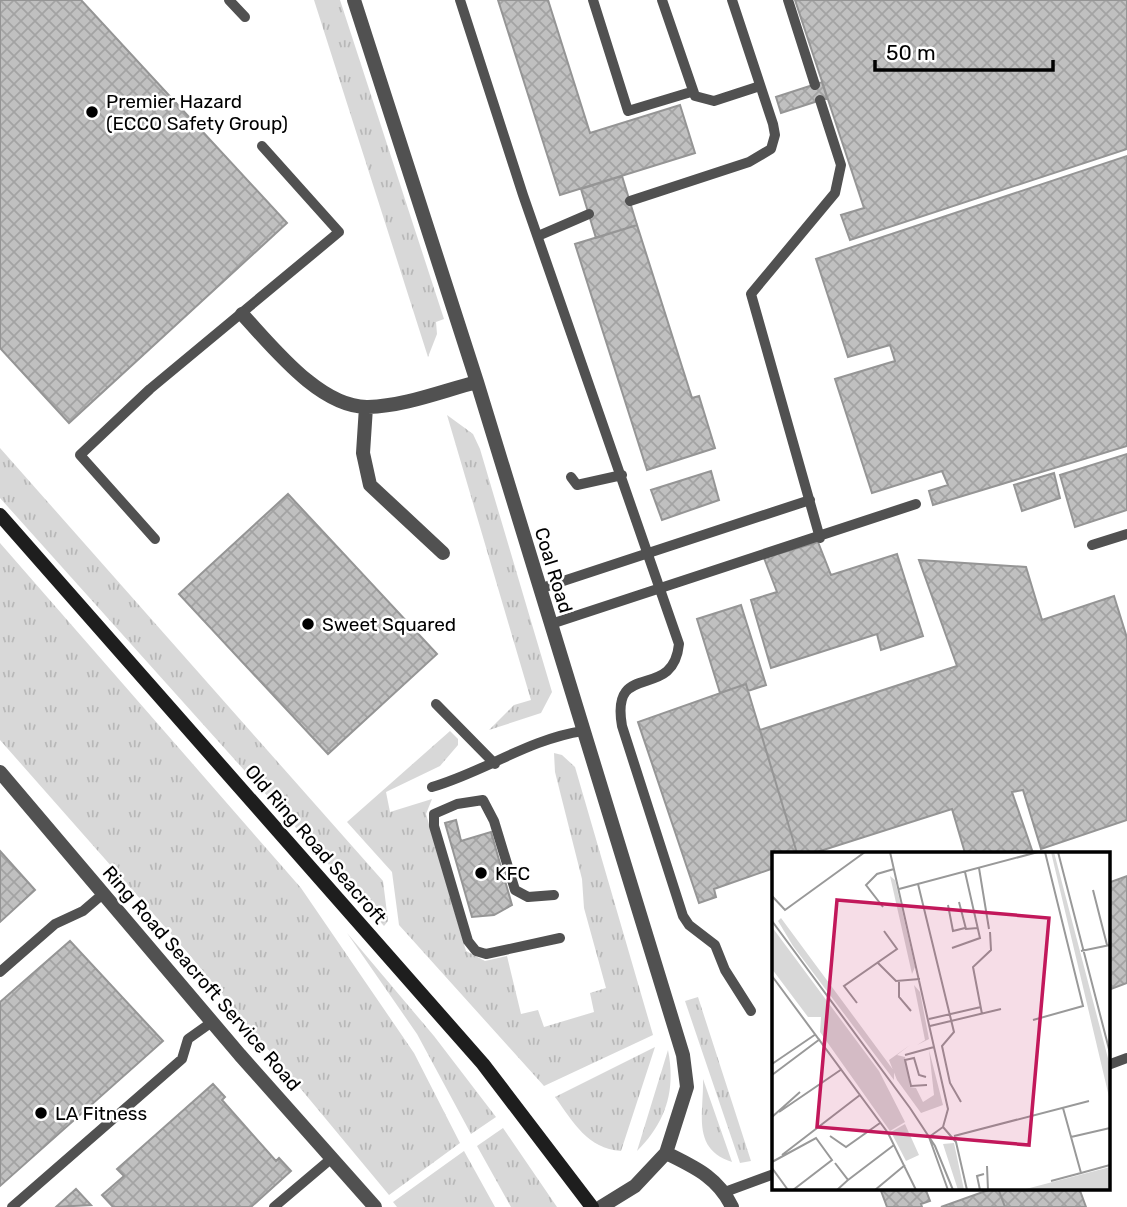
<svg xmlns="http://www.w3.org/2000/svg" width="1127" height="1207" viewBox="0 0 1127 1207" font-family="Rubik,sans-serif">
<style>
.grass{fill:url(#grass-tufts)}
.building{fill:url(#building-cross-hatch);stroke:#959595;stroke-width:2}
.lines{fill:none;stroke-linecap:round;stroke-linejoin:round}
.lane{stroke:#515151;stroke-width:10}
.street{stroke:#515151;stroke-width:14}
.secondary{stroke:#1e1e1e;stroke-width:14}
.poi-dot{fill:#000;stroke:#fff;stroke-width:2.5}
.labels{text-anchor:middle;stroke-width:5;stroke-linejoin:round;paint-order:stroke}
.poi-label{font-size:19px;fill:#000;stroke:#fff;text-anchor:start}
.street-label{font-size:19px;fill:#000;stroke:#fff}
.inset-road{fill:none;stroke:#999;stroke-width:2}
.view{fill:#c2185b;fill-opacity:0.15;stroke:#c2185b;stroke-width:3.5}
.inset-edge{fill:none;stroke:#000;stroke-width:3.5}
</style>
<defs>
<pattern id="grass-tufts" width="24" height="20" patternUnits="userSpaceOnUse" patternTransform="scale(1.75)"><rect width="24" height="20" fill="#d8d8d8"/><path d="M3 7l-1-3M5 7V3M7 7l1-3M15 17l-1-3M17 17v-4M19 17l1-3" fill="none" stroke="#b8b8b8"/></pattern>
<pattern id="building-cross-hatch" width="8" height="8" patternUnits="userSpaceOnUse" patternTransform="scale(1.75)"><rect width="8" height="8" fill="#c0c0c0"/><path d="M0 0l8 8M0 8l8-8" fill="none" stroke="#a3a3a3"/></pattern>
</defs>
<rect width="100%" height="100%" fill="#fff"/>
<path class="grass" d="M314,0H340L444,319L436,322L437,334L428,357Z
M447,415L473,434L480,449L552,692L541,713L489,730L514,705L531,700Z
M0,448L383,881L388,921L384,926L0,498Z
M0,543L301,888L414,1053L460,1143L389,1195L187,952L0,740Z
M450,731L458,739V745L440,766L386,792L390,812L432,799L426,814L466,951L485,961L507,956L521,1014L538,1010L544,1027L594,1012L590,993L606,988L584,908L582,879L555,772L554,753L562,755L575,767L653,1035L544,1086L399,925L392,872L347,822Z
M347,933L434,1036L496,1117L471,1134L417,1034Z
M698,997L751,1161L740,1163L685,1001Z
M655,1047L621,1151C587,1148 574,1123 555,1097Z
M668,1050C676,1090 666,1122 637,1151Z
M703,1079L732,1162C691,1149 704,1113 703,1079Z
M503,1128L557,1207H511L477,1146Z
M464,1151L495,1207H397L393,1202Z"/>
<path class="building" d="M0,0H81L287,223L69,423L0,348Z
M498,0H548L590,133L680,105L695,153L560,195Z
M795,0H1127V149L850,240L841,215L864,208Z
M822,82L827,98L781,113L776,97Z
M1127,156V446L933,505L929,491L948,485L942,471L872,493L835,379L895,361L890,345L848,357L816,259Z
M622,176L637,225L596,238L581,189Z
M637,225L692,398L699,396L715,448L647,470L575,244Z
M1127,454V510L1075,527L1060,475Z
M711,471L719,500L662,520L651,490Z
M1054,473L1060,498L1022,511L1014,485Z
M288,494L437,654L328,754L179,594Z
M818,542L831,575L897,554L923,636L881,650L877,634L771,668L751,600L777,592L764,558Z
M919,560L1026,567L1042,620L1114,596L1127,638V820L1041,849L1023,790L1012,792L1033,853H965L952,809L814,853H797L760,730L957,666Z
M741,605L766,685L748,691L746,684L720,693L697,619Z
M746,684L797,853H774V868L714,889L716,897L699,903L638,722Z
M456,820L461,841L491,832L512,905L494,915L472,917L445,823Z
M0,851L35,890L0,922Z
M1127,876V983L1111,989L1108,981V883Z
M70,941L163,1041L0,1186V1002Z
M213,1084L225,1097L222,1100L276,1161L279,1158L291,1171L251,1207H113L102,1195L124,1176L117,1169Z
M880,1188H925L930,1201L921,1204L922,1207H887Z
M998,1188H1079L1086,1207H1005Z
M998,1188L1005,1207H941L994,1188Z
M76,1189L91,1205L56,1207Z"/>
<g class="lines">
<path class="lane" d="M229,0L245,17
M460,0L523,195L679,644C673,703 610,658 622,726L683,916L689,925L715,945L725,970L751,1011
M593,0L628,111L691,92
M662,0L695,96L714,101L760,86
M788,0L815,85
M630,201L749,162L771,149L775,135L773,124L732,0
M538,236L589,214
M571,477L577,485L622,475
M820,538L751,294L835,193L841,165L820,100
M155,539L80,455L150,389L339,232L262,146
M1092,545L1127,534
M539,589L810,500
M551,624L916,504
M436,704L495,764
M432,787C484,772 529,739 583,731
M554,895L528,897L515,890L494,821L483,800L457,804L434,814V826L468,941L476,951L486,954L560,938
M0,972L55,924L83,911L104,893
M1108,1065L1127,1058
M725,1192L774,1174
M12,1207L182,1059L188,1039L212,1022
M274,1207L332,1158"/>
<path class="street" d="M354,0L477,382L683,1055L687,1087L666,1153L635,1186L601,1207
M242,314C272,346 320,408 368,407C405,406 442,391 477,382
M366,407L363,453L370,485L443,553
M0,772L240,1055L375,1207
M666,1153C694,1167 718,1177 732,1207"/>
<path class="secondary" d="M0,515L483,1064L592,1207"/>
</g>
<g class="poi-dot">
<circle cx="92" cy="112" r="7"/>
<circle cx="308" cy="624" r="7"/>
<circle cx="481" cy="873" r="7"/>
<circle cx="41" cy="1113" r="7"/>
</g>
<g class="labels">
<g class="poi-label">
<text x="106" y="108">Premier Hazard<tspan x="106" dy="22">(ECCO Safety Group)</tspan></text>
<text x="322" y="631">Sweet Squared</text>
<text x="495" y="880">KFC</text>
<text x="55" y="1120">LA Fitness</text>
</g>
<g class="street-label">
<text transform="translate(554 570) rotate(73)" y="7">Coal Road</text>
<text transform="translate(316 844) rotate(49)" y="7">Old Ring Road Seacroft</text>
<text transform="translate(202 978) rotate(49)" y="7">Ring Road Seacroft Service Road</text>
</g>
</g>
<g transform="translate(772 852)">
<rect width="338" height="338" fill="#fff"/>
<path d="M279,0H282L338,214V249ZM118,24L123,28L143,115L140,122ZM9,66L122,219V228L21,94L6,69ZM0,75L107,219L133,270L118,279L48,180L49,165H36L0,117ZM142,133L148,140L157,187L145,193L153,188ZM138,193L125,203L133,205L138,235L144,236L151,250L162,243L157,198L171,253L149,261L125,228L117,208ZM133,272L147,303L134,309L119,280ZM182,291L192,338H186L171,292Z" fill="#d8d8d8"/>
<path d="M338,315V338H250Z" fill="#d8d8d8"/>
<path class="inset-road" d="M118,0L176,257L171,275L157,285M286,0L338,201M207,16L217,77M146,32L182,180L170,194L178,231L189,250M127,37L266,0M321,38L335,93M0,44L13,58L93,0M187,50L194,77L206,76M176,53L181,79L193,76M111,55L94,33L105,22L122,17M0,69L138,256L163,294L181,338M180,96L208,86L193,20M309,99L338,93M105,110L124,129L148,127M0,124L116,281L144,338M127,130V145L139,159M85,151L72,134L125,97L112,79M210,162L201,115L219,98L218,80M157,167L209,155M261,168L311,154L273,0M158,174L229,157M133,203L162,195M0,212L44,182M0,223L48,187M154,225L147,223L142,206L133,208L139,234L155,233M291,256L309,321L338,313M7,260L70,217M0,265L28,240M171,275L184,290L195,338M58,284L74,295L108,271M182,284L317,249M157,285L176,338M299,285L338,276M10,303L88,243M0,310L44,286L60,308L21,338M63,311L76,328L65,338M215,314L216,338M0,316L16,338M76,328L122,293M279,329L309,321M103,338L133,313M208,338L205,324L212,322"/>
<path class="view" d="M65,48L277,66L257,293L45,275Z"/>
<rect width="338" height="338" class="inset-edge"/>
</g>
<path d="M875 60v10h178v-10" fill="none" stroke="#000000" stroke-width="3.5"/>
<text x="886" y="60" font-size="21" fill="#000000" stroke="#ffffff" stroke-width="5" paint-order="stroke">50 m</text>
</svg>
